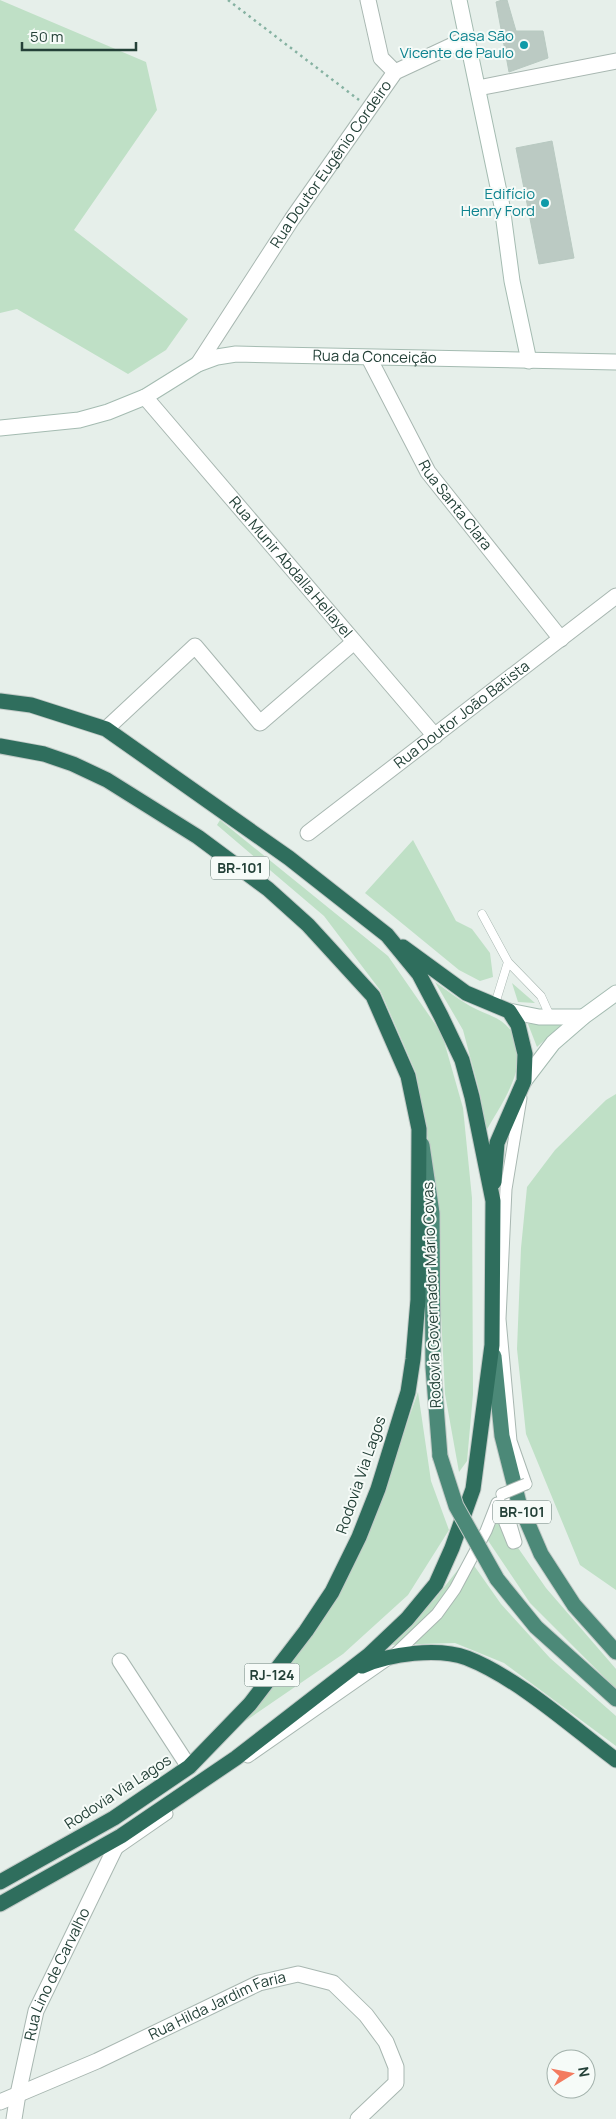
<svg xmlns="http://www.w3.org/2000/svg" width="616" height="2119" viewBox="0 0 616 2119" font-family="Manrope,sans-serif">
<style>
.green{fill:#bfe0c6}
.building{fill:#bbcac3;stroke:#b8c9c1}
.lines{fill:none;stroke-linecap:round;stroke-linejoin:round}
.service-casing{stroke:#a8b7b1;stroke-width:9}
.pedestrian-casing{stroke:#a8b7b1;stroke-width:13}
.minor-casing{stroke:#a8b7b1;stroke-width:17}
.tertiary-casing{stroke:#a8b7b1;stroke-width:17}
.secondary-casing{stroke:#a4bbb1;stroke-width:17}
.trunk-casing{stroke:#c2cac7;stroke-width:17}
.motorway-casing{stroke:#c2cac7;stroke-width:17}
.path{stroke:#86b2a2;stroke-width:2.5;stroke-dasharray:2.5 4;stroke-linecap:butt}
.service{stroke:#fff;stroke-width:8}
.pedestrian{stroke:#fff;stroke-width:11}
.minor{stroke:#fff;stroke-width:15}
.tertiary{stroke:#fff;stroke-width:15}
.secondary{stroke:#fff;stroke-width:15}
.trunk{stroke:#4c8978;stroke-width:15}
.motorway{stroke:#2f6e5d;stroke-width:15}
.pedestrian-bridge-casing{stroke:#a8b7b1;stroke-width:13;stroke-linecap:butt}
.trunk-bridge-casing{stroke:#c2cac7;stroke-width:17;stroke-linecap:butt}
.pedestrian-bridge{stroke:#fff;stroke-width:11}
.trunk-bridge{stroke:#4c8978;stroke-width:15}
.culture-dot{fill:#0f9aa8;stroke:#f6fbf8;stroke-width:2}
.labels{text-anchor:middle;stroke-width:4;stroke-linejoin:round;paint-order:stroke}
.shield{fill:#f6fbf8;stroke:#637972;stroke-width:1}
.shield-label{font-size:14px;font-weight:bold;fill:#244138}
.culture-label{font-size:15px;fill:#0d838f;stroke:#f6fbf8;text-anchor:end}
.street-label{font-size:15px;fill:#244138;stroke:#f6fbf8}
</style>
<rect width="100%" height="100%" fill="#e6efea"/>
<path class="green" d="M0,0L146,62L157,110L74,230L188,319L166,350L128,374L17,309L0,313Z
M220,820L388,956L442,1034L463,1108L472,1198L473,1394L467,1461L459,1472L445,1394L434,1175L416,1073L380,990L324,916L217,825Z
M413,840L456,921L472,929L490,953L493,977L480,981L459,970L365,893Z
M435,982C447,990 458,999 470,1006C480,1012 492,1015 501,1021C541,1050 503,1101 486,1131L480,1094L463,1030Z
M512,983L535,1003L518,1002Z
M563,1023L537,1047L528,1024Z
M616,1094V1590L580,1565L526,1434L517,1349L521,1248L527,1187L555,1150L606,1100Z
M418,1392L431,1481L449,1530L408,1595L343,1654L238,1726L370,1528Z
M493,1512L546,1588L616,1669V1689L530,1603L483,1533Z
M468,1557L501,1604L550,1658L616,1716V1746L504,1663L455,1643L386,1645L434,1600Z"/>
<path class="building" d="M502,0H507L516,31H543L548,58L509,72L496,2Z
M552,141L574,258L539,264L516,148Z"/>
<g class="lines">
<defs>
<path id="service" d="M482,914L508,962L541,996L550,1016
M495,1004L508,962"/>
<path id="pedestrian" d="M521,1098L506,1189L500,1319L511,1441L526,1484
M248,1757L393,1656L437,1614L455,1589L486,1531L497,1503L513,1543L516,1542L502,1494
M115,1850L167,1814"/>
<g id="minor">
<path d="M368,0L381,58L395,72"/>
<path id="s1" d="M369,358L428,472L561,639"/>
<path id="s2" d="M145,397L435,736"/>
<path d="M106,729L195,646L260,723L354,642"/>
<path id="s3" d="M308,833L616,596"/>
<path d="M120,1661L189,1767"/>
<path id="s4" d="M0,2102L97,2061L259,1983L298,1974L333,1983L366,2015L386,2042L396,2067V2083L358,2119"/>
<path id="s5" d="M14,2119L18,2094L36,2011L121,1836"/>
</g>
<g id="tertiary">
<path d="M478,88L616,61"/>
<path id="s6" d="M198,364L292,219L395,72L468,38"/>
</g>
<g id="secondary">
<path d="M459,0L502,206L512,281L529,361"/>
<path id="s7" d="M0,428L79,420L108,412L145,397L198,364L217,357L236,354L616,362"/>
<path d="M509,1011L539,1017H583"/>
<path d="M524,1081L553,1043L583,1017L616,993"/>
</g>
<path id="trunk" d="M422,1145L432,1213L433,1367L440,1456
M494,1356L502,1436L519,1503L541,1554L574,1605L616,1652
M497,1579L536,1627L616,1699"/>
<path id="motorway" d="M0,701L31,705L106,729L289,858L387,935L419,974L441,1016L462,1060L472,1097L493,1201L492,1345L473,1489L452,1548L436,1584L407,1619L369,1655L236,1758L121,1836L0,1904
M0,746L44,754L73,764L107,780L198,837L268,889L308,925L373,996L408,1076L419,1129L418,1300L413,1359L408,1392L378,1489L359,1537L332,1592L306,1631L250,1704L189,1767L114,1818L0,1882
M403,947L466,993L509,1011L518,1025L525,1054L524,1081L497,1143L494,1182
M362,1666C390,1654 437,1647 467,1658C518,1678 572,1727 616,1760"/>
</defs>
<use href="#service" class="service-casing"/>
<use href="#pedestrian" class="pedestrian-casing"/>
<use href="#minor" class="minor-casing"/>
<use href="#tertiary" class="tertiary-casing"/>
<use href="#secondary" class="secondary-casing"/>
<use href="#trunk" class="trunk-casing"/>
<use href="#motorway" class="motorway-casing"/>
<path class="path" d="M228,0L359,100"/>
<use href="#service" class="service"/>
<use href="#pedestrian" class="pedestrian"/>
<use href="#minor" class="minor"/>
<use href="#tertiary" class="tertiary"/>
<use href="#secondary" class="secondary"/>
<use href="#trunk" class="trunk"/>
<use href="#motorway" class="motorway"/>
<defs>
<path id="pedestrian-bridge" d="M502,1494L526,1484"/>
<path id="trunk-bridge" d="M440,1456L456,1506L497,1579"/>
</defs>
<use href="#pedestrian-bridge" class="pedestrian-bridge-casing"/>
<use href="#trunk-bridge" class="trunk-bridge-casing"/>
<use href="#pedestrian-bridge" class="pedestrian-bridge"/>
<use href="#trunk-bridge" class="trunk-bridge"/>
</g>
<g class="culture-dot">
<circle cx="524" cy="45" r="5"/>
<circle cx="545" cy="203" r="5"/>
</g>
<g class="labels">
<g class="shield">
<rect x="211" y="856.5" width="58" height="23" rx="4"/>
<rect x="493" y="1500.5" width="58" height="23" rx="4"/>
<rect x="244.5" y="1663.5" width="55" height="23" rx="4"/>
</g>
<g class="shield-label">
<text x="240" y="873">BR-101</text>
<text x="522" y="1517">BR-101</text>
<text x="272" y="1680">RJ-124</text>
</g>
<g class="culture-label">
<text x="514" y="41">Casa São<tspan x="514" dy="17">Vicente de Paulo</tspan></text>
<text x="535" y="199">Edifício<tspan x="535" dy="17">Henry Ford</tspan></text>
</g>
<g class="street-label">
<text dy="5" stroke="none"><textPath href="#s6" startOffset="240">Rua Doutor Eugênio Cordeiro</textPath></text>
<text dy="5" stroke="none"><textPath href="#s7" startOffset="390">Rua da Conceição</textPath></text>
<text dy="5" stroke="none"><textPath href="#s1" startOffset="171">Rua Santa Clara</textPath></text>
<text dy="5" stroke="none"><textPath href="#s2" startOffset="224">Rua Munir Abdalla Hellayel</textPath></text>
<text dy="5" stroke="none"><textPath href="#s3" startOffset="194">Rua Doutor João Batista</textPath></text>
<text transform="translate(432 1295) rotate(-92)" y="5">Rodovia Governador Mário Covas</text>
<text transform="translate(361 1475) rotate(-71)" y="5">Rodovia Via Lagos</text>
<text transform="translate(118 1792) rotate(-33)" y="5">Rodovia Via Lagos</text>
<text dy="5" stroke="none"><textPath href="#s5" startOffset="152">Rua Lino de Carvalho</textPath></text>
<text dy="5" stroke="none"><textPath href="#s4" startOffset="238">Rua Hilda Jardim Faria</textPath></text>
</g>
</g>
<g transform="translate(571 2074) rotate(80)"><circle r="24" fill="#f6fbf8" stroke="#a2b1ab"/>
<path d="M0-4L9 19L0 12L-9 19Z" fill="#f37b5f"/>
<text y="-8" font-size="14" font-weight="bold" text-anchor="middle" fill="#244138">N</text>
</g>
<path d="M22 42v8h114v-8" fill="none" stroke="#244138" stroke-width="2.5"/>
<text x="30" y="42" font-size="15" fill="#244138" stroke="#f6fbf8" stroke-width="4" paint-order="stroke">50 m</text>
</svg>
